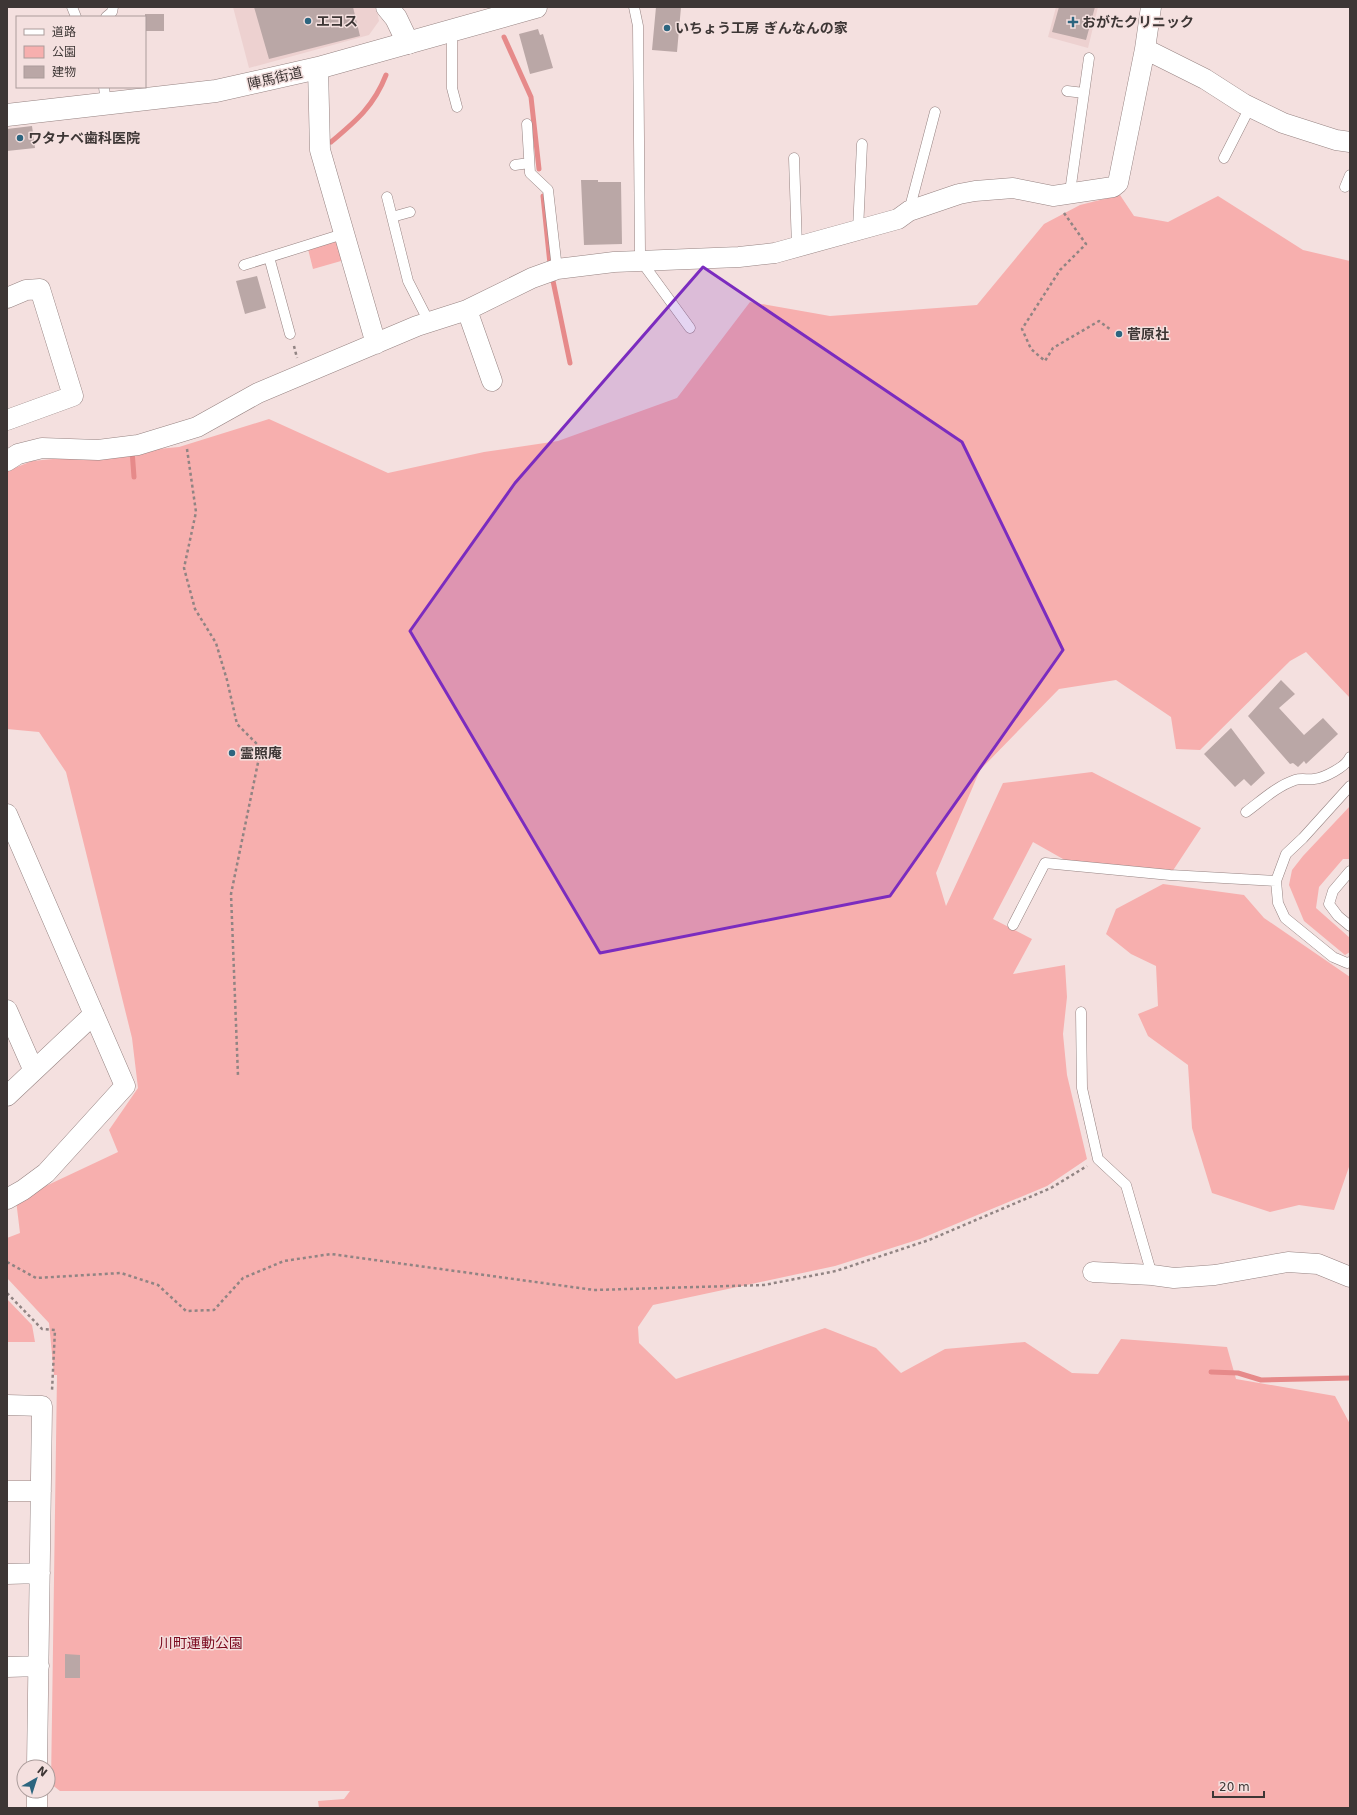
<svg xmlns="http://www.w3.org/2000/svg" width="1357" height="1815" viewBox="0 0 1357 1815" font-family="'DejaVu Sans','Noto Sans JP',sans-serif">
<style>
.built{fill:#edd1d0}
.green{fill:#f7afae}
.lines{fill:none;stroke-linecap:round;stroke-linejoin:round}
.stream{stroke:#e68a8a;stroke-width:5}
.building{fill:#baa7a6}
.service-casing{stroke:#968382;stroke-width:11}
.minor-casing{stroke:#968382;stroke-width:21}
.tertiary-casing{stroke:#968382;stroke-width:23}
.secondary-casing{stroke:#968382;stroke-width:23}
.path{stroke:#918483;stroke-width:2.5;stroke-dasharray:3 3;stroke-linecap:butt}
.service{stroke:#fff;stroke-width:10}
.minor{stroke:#fff;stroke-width:20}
.tertiary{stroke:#fff;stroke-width:22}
.secondary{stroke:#fff;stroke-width:22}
.marked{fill:#7b2cbf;fill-opacity:0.2;stroke:#7b2cbf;stroke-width:3;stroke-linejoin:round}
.poi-dot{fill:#2c657f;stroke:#f4e0df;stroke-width:1.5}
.labels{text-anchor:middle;stroke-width:3;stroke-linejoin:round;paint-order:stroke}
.poi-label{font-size:14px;font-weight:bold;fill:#3d3635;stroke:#f4e0df;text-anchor:start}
.street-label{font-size:14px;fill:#3d3635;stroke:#f4e0df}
.park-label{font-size:14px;fill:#7b091e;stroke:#f4e0df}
</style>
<rect width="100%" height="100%" fill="#f4e0df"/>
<path class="built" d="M233,7H374L377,11L379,21L369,35L249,68Z
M1056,7H1098L1088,48L1048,37Z"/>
<path class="green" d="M1120,195L1134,216L1168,222L1218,196L1303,250L1350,261V698L1306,652L1290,661L1200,750L1176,749L1171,717L1116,680L1059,689L980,770L936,873L946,906L1003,783L1092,772L1201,828L1170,875L1066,865L1063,859L1033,842L993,919L1032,939L1013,974L1065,965L1067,997L1063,1034L1067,1075L1087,1159L1047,1186L920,1239L835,1266L653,1305L638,1327L639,1343L676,1379L825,1328L876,1348L901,1373L945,1349L1025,1342L1072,1373L1098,1374L1121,1339L1227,1347L1236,1379L1335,1396L1350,1424V1808H319L318,1801L344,1799L350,1791H60L51,1784L57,1375H54L49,1323L7,1278V1238L20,1233L16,1200L118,1152L109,1130L138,1088L132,1038L66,772L39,732L7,729V471L32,461L179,447L269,419L388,473L484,452L558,441L677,398L750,302L830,316L977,305L1044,224L1080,205Z
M337,236L348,259L313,269L307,245Z
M1350,806V859H1343L1319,887L1316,908L1350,938V952L1345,955L1304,921L1289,885L1292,870L1303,856Z
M1163,884L1244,895L1264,918L1350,977V1164L1334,1210L1299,1205L1270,1212L1212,1193L1192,1128L1188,1065L1148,1036L1138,1014L1158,1006L1156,966L1131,954L1106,934L1116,909Z
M7,1299L32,1325L35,1342H7Z"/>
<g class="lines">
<path class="stream" d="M504,37L531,97L539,169
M331,142C356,121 374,106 386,75
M543,196L550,264
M552,276L570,363
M132,450L134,477
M1211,1372L1238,1373L1261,1380L1350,1378"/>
</g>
<path class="building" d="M254,7H353L360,36L269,59Z
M656,7H681L677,52L652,50Z
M1059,7H1095L1086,40L1052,32Z
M145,14H164V31H145Z
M538,29L540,35L543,34L553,68L530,74L519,34Z
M32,126L35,148L7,151V129Z
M581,180H598V182H621L622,244L584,245Z
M257,276L266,308L245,314L236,281Z
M1281,680L1295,694L1279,708L1304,735L1323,718L1338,734L1306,764L1304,761L1298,767L1293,763L1290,764L1248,716Z
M1231,728L1265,773L1251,786L1244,779L1235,787L1204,754Z
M65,1654L80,1655V1678H65Z"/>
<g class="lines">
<defs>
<path id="service" d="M72,7L76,17
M634,7L638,26L640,253L641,261L690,328
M106,17L112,12L113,7
M452,31V88L457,107
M104,87L106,104
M1067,91L1084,93
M527,124L530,173L548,190L557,269
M794,158L797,247
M1224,158L1250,107
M515,165L529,163
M1345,187L1350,175
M1070,192L1089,58
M387,197L408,281L429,322
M909,211L935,112
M392,217L410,212
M858,230L862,144
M269,257L290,334
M244,265L343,234
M1350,786L1303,838L1286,854L1276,881L1278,903L1285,918L1333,957L1347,963L1350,962
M1246,812C1261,801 1277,786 1295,780C1301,778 1308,780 1314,779C1324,778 1346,767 1350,757
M1350,871L1333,891L1329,904L1338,916L1350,926
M1013,925L1045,863L1170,875L1276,881
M1081,1012L1082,1088L1098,1159L1126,1185L1152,1275"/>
<path id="minor" d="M1145,49L1205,79L1244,104L1283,123L1336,140L1350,142
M318,68L320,150L376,344
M7,298L26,290L40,289L73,396L7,420
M467,310L492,381
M7,461L18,454L42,448L98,450L138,445L197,427L258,393L417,326L467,310L532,278L557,269L614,262L739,257L775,253L898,219L909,211L959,194L975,191L1013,188L1053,196L1113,187L1118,183L1145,49L1151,7
M7,814L125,1086L46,1173L23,1190L7,1199
M7,1010L33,1069
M7,1096L94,1014
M1093,1272L1152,1275L1174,1278L1215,1275L1288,1262L1318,1264L1350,1277
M7,1405L42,1406L37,1767
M7,1491H41
M7,1574L40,1573
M7,1667L39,1666
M37,1808V1791"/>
<path id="tertiary" d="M387,7L396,18L408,43"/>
<path id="secondary" d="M7,115L216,91L318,68L536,7"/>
</defs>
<use href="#service" class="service-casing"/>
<use href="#minor" class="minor-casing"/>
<use href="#tertiary" class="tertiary-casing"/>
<use href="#secondary" class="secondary-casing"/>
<path class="path" d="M1064,213L1086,244L1060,270L1022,329L1031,349L1045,361L1053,348L1099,321L1111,330
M294,346L297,358
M187,449L196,512L184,568L195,609L216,643L227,680L237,724L261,748L231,894L238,1076
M7,1262L36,1278L121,1273L158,1285L186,1311L214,1310L243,1278L284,1261L331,1254L594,1290L764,1285L836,1271L929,1240L1051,1188L1087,1166
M7,1293L42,1329L55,1330L52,1391"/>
<use href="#service" class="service"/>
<use href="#minor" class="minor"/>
<use href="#tertiary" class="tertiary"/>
<use href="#secondary" class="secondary"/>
</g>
<path class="marked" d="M703,267L962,442L1063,650L890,896L600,953L410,631L515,483Z"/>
<g class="poi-dot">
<circle cx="308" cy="21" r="4"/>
<path d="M1071 16h4v4h4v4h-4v4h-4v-4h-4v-4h4z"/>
<circle cx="667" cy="28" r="4"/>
<circle cx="20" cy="138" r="4"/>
<circle cx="1119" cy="334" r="4"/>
<circle cx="232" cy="753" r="4"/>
</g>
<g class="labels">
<g class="poi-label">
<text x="316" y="26">エコス</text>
<text x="1082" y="27">おがたクリニック</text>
<text x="675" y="33">いちょう工房 ぎんなんの家</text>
<text x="28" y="143">ワタナベ歯科医院</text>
<text x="1127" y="339">菅原社</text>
<text x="240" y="758">霊照庵</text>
</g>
<g class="street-label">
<text transform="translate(275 78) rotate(-13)" y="5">陣馬街道</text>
</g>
<g class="park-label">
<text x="201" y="1648">川町運動公園</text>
</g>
</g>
<rect width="1357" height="1815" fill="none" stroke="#3d3635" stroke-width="16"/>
<rect x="16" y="16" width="130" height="72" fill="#f4e0df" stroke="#ab9c9b"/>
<rect x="24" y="29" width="20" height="6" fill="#ffffff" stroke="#ab9c9b"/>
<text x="52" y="36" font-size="12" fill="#3d3635">道路</text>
<rect x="24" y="46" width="20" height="12" fill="#f7afae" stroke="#ab9c9b"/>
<text x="52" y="56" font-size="12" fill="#3d3635">公園</text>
<rect x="24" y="66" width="20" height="12" fill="#baa7a6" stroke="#ab9c9b"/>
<text x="52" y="76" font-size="12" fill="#3d3635">建物</text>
<g transform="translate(36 1779) rotate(39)"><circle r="19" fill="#f4e0df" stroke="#ab9c9b"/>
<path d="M0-3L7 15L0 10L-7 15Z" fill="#2c657f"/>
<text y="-6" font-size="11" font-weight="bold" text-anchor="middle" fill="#3d3635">N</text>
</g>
<path d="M1213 1791v6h51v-6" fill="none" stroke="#3d3635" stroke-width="2"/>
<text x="1219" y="1791" font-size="12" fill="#3d3635" stroke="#f4e0df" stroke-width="3" paint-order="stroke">20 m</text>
</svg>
